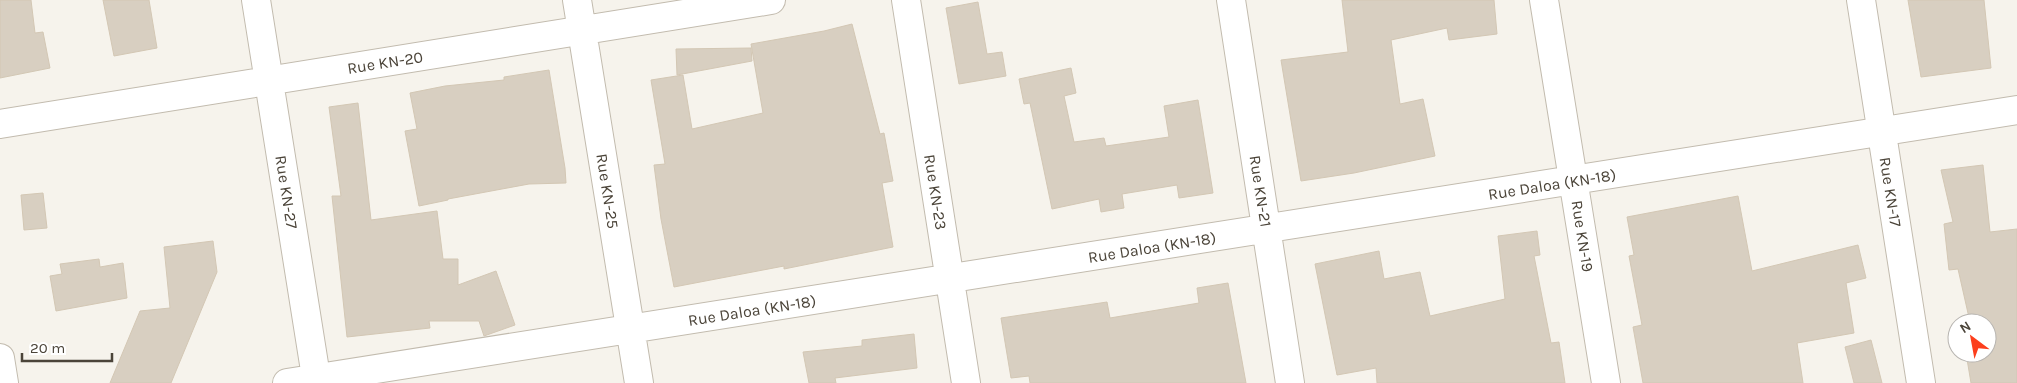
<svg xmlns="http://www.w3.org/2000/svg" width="2017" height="383" viewBox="0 0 2017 383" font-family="Karla,sans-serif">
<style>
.building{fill:#d8cfc1;stroke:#d3c7b4}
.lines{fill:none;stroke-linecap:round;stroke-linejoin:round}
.minor-casing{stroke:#c2bbae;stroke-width:30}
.minor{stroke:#fff;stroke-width:28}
.labels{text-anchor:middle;stroke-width:4;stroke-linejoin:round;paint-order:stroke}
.street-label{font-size:16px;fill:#4b4439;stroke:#fff}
</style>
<rect width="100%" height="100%" fill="#f6f3ec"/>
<path class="building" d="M0,0H31L35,33L43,32L50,68L0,78Z
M103,0H149L157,48L114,56Z
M1342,0H1494L1497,34L1449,40L1447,28L1391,40L1400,104L1423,99L1435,156L1354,173L1301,181L1281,60L1348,52Z
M1908,0H1984L1991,68L1921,77Z
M978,2L987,54L1002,52L1006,76L959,84L946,8Z
M852,24L880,134L884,133L893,181L882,183L893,247L784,269V266L674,287L661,219L654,165L665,164L651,80L683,75L692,129L763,113L751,44L824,31Z
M751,48L752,61L677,75L676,49Z
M1071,68L1076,93L1064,96L1074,142L1104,138L1106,146L1169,137L1164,106L1198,100L1213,193L1179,198L1177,185L1122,194L1124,208L1101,212L1099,199L1052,209L1030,103L1024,104L1019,79Z
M549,70L565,168L566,183L529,184L448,199V200L419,206L405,131L417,129L410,93L445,86L504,80V77Z
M358,103L371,220L437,211L443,259H458V285L496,271L515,325L484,336L479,321H429L430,328L347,337L332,196H341L329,107Z
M1983,165L1990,232L2017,229V383H1971L1966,353H1987V323H1967L1970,322L1958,269L1949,270L1944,224L1953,222L1941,170Z
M43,193L47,228L24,230L21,195Z
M1738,196L1752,271L1858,245L1866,278L1846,283L1854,333L1797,343L1803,383H1643L1633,327L1642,325L1629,256L1634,255L1627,217Z
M1537,231L1540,255L1534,256L1551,343L1559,342L1565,383H1377L1376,368L1337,375L1315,264L1379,251L1384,279L1420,272L1430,316L1505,299L1498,236Z
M213,241L217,272L171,383H110L140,311L170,308L164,247Z
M99,259L100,267L123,263L127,298L56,311L50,276L62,274L60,264Z
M1228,283L1246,383H1030L1029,376L1011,378L1001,318L1107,302L1110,318L1199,303L1197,288Z
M914,334L917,368L835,378L836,383H809L803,352L862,346V340Z
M1871,340L1882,383H1854L1845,347Z"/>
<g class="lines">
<defs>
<path id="minor" d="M256,0L317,383
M577,0L639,383
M906,0L966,383
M1231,0L1290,383
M1544,0L1606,383
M1861,0L1921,383
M0,124L771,0
M0,358L4,383
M287,383L2017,110"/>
</defs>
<use href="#minor" class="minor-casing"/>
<use href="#minor" class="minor"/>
</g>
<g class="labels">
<g class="street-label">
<text transform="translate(385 62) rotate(-9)" y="6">Rue KN-20</text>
<text transform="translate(1552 184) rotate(-9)" y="6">Rue Daloa (KN-18)</text>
<text transform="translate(608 191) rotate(81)" y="6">Rue KN-25</text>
<text transform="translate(1261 191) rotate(81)" y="6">Rue KN-21</text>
<text transform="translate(287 192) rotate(81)" y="6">Rue KN-27</text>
<text transform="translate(936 192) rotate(81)" y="6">Rue KN-23</text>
<text transform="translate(1891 192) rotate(81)" y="6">Rue KN-17</text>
<text transform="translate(1583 236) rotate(81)" y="6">Rue KN-19</text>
<text transform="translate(1152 247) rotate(-9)" y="6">Rue Daloa (KN-18)</text>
<text transform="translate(752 310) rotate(-9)" y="6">Rue Daloa (KN-18)</text>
</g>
</g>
<g transform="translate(1972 338) rotate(328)"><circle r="24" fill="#ffffff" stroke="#b7b4b0"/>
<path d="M0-4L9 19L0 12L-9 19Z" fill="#fc3f1d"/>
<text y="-8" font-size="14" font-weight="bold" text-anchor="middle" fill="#4b4439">N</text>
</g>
<path d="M22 353v8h90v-8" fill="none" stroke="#4b4439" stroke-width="2.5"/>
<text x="30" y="353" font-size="15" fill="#4b4439" stroke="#ffffff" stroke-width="4" paint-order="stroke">20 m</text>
</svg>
